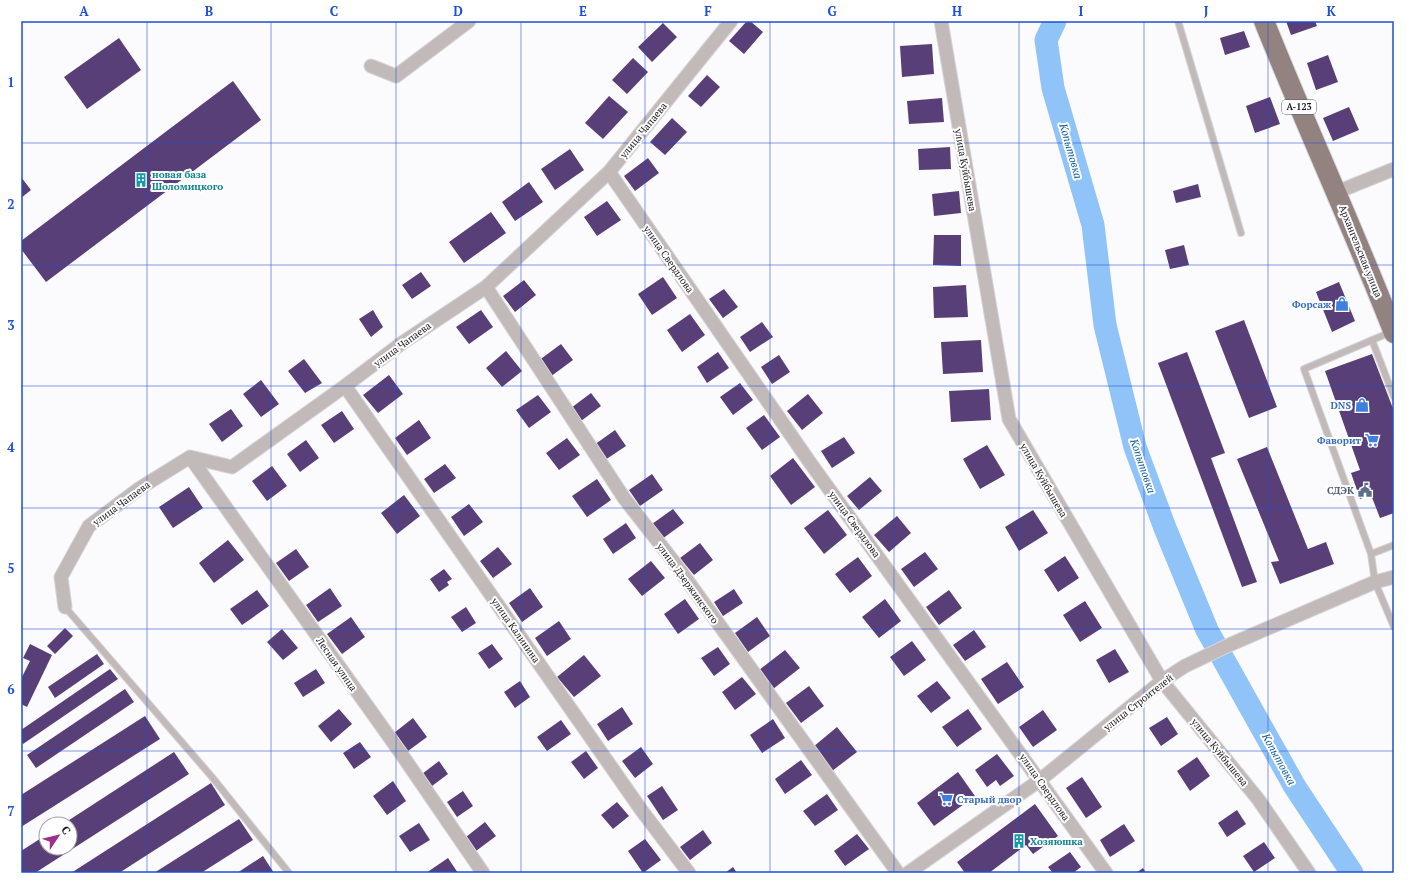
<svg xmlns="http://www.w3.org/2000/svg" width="1415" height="894" viewBox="0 0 1415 894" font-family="'PT Serif',serif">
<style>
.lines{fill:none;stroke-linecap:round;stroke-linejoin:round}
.river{stroke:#90c4f9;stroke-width:23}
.building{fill:#593f77}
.lane-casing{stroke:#d7d5d9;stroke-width:8}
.street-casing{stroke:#d7d5d9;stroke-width:15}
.primary-casing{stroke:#d7d5d9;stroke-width:22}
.lane{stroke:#c2bab8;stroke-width:6}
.street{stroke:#c2bab8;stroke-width:13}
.primary{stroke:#928380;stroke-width:20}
.grid{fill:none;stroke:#1d4ed8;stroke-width:1;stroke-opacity:0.55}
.labels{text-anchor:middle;stroke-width:4;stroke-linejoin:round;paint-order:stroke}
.shield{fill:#fff;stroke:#5d5b5f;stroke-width:1}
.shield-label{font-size:9px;font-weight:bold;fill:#17151a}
.street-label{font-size:10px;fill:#17151a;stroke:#fff}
.culture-label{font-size:10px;font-weight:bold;fill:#0d838f;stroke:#fff;text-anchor:start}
.shop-label{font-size:10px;font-weight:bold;fill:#366cbe;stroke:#fff;text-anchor:end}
.service-label{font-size:10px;font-weight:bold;fill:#4e5e75;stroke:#fff;text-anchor:end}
.water-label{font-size:11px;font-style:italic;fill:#0a5a9a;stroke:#fff}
.neatline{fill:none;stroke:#1d4ed8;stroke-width:1.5}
.grid-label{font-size:13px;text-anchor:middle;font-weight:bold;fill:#1d4ed8}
</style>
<rect width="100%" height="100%" fill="#fbfafd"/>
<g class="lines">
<path class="river" d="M1055,21L1046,40L1053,88L1093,225L1105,325L1135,447L1165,528L1207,630L1295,787L1352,873"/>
</g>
<path class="building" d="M747,21H750L763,32L744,54L729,41Z
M1286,21H1315L1317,26L1291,35Z
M663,23L677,37L652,62L638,47Z
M1244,31L1250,47L1225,55L1220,38Z
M119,38L141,70L87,109L64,77Z
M932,44L934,74L902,77L900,46Z
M1328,55L1338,82L1316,90L1307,63Z
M633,58L648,72L627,94L612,80Z
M707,75L720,87L701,107L688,96Z
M233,81L261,120L46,282L21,249V241Z
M609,96L628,112L603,139L585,123Z
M1270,97L1280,124L1255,133L1246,106Z
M942,98L944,122L909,124L907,101Z
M1349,107L1359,130L1333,141L1323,118Z
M672,118L687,132L665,155L650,142Z
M950,147L951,169L919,170L918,149Z
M570,149L584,170L555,190L541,169Z
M648,158L659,173L635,191L624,176Z
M21,177L31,190L21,198Z
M529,182L543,202L515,221L502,202Z
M1198,184L1201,197L1176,203L1173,191Z
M959,191L961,213L934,216L932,194Z
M607,201L621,220L597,236L584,217Z
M491,212L506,233L464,263L449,242Z
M934,235H961V266L933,265Z
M1184,245L1189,265L1170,269L1165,250Z
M421,272L431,286L412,299L402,285Z
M663,277L677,298L652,315L638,294Z
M524,280L536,295L515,312L503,296Z
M1339,282L1355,321L1332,332L1316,292Z
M966,285L968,317L934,318L933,287Z
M724,289L738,307L723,318L709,299Z
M373,310L383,327L371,337L359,319Z
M481,310L493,327L469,344L456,327Z
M690,314L705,335L682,352L667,330Z
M1244,320L1277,407L1249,418L1215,331Z
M762,322L773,337L750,352L740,337Z
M981,340L983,372L943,374L941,342Z
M561,344L573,360L550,377L538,361Z
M506,351L522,371L502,387L486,368Z
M718,352L729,368L707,383L697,367Z
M1187,352L1225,453L1211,458L1257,582L1242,587L1158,363Z
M1372,354L1394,411V513L1380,518L1371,495L1360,499L1351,473L1360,470L1325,371Z
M779,355L790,372L772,384L761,367Z
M304,359L322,383L305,393L288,371Z
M389,375L403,394L378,413L363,395Z
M261,380L279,404L261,417L243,394Z
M740,383L753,400L733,415L720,397Z
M989,389L991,420L951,422L949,391Z
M591,393L601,406L581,421L571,408Z
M808,394L823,413L802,430L787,411Z
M538,395L551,412L529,428L516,410Z
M231,409L243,426L222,442L209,424Z
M342,411L354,429L334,443L321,425Z
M764,415L780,437L762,450L746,428Z
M419,420L431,438L407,455L395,438Z
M615,430L626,446L605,460L594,445Z
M844,437L855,453L832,468L821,451Z
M567,438L580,455L559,470L546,453Z
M306,440L319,458L300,472L287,454Z
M987,445L1005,475L980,489L963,459Z
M1267,447L1308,549L1326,542L1334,564L1280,584L1271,562L1279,561L1237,459Z
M793,458L815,487L791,505L770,476Z
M445,464L456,478L434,493L424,479Z
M272,466L287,486L267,501L252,481Z
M652,474L663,490L640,506L629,490Z
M870,477L882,491L859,510L847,496Z
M597,479L611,500L587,517L572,496Z
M189,487L203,508L173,528L159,507Z
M404,495L420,516L397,534L381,513Z
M469,504L483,522L464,536L451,517Z
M673,509L684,523L662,539L652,524Z
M828,510L847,535L824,554L804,528Z
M1033,510L1048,533L1019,551L1005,527Z
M897,516L911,533L889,552L874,535Z
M626,523L636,538L613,554L603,539Z
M228,540L244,560L214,583L199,563Z
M700,543L713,560L694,575L680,558Z
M498,547L512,564L493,578L480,561Z
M296,549L309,567L289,581L276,563Z
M925,552L938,569L914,587L901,569Z
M1065,556L1079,578L1058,592L1044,570Z
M858,557L872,576L850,593L835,574Z
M651,561L665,578L642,596L628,579Z
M444,569L452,579L447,582L449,585L439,592L430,579Z
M330,588L342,606L318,622L306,605Z
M530,588L543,607L522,622L509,603Z
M734,589L743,603L723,616L714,602Z
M257,590L269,606L242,625L230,609Z
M949,590L962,608L939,625L926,607Z
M685,599L699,619L678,634L664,614Z
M885,599L901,621L879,638L862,617Z
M1085,601L1102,628L1080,642L1063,615Z
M466,607L476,623L462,632L451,617Z
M351,617L365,637L342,654L327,634Z
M757,617L770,636L748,652L735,633Z
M559,621L571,639L547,656L535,638Z
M65,628L73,636L55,654L47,646Z
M282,629L298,648L283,660L267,642Z
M974,630L986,647L965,661L953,645Z
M912,641L926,660L904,676L890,657Z
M30,644L52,655L27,707L21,704V679L30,661L23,658Z
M492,644L503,659L489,669L478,653Z
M718,647L730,664L714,676L701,658Z
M1115,649L1129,672L1109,683L1096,660Z
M785,650L800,668L773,689L759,670Z
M97,654L104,664L55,698L48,687Z
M584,655L601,676L574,697L557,677Z
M1007,662L1024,687L998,704L981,679Z
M110,669L118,679L23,744L21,741V730Z
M316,669L325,683L303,697L294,683Z
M742,677L756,694L735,710L722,692Z
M520,681L530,697L515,708L504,692Z
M937,681L951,698L931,713L917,696Z
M809,686L824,706L801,723L786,703Z
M125,689L134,702L36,768L27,755Z
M622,707L633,724L608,741L597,724Z
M339,709L352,724L331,742L318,726Z
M968,709L982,729L957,747L942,727Z
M1043,710L1057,730L1033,747L1019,727Z
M145,716L160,739L21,827V795Z
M1167,717L1178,734L1161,746L1149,728Z
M413,718L427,737L408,751L394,733Z
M773,719L785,738L762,753L750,735Z
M561,720L571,734L547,751L537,737Z
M837,727L857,752L832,771L813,747Z
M360,742L371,757L354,769L343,753Z
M641,747L653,764L635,778L622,761Z
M586,751L598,768L584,779L571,762Z
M174,752L189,774L35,873H21V851L46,835V848H70V824H63Z
M997,754L1014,776L1000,786L996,780L987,787L975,770Z
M1197,757L1210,776L1190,791L1177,771Z
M801,760L812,775L785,794L775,779Z
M439,761L448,774L432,786L422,774Z
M958,772L975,796L934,826L917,803Z
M1082,777L1102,807L1086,818L1066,788Z
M393,781L406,801L387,815L373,796Z
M211,783L225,805L119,873H71Z
M662,786L678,810L663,820L647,796Z
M463,791L473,806L457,817L447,802Z
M827,794L838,810L815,826L803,811Z
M617,802L629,816L613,829L601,815Z
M1035,804L1058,836L1033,854L1026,845L989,873H965L957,862Z
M1237,810L1246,824L1227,837L1218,823Z
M239,819L253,840L201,873H154Z
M485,822L496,836L476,851L466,837Z
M419,823L430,840L410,852L399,836Z
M1124,824L1135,841L1110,857L1100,840Z
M703,830L712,843L690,860L680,847Z
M857,834L869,849L845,866L834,851Z
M645,839L661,860L643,873L628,851Z
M1264,842L1275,858L1254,872L1243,856Z
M1070,852L1081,867L1073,873H1053L1048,867Z
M263,856L274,873H237Z
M448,858L458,873H426Z
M733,867L737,873H725Z
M1143,868L1146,873H1136Z"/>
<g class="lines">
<defs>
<path id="lane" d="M1178,21L1241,233
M1391,332L1304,369L1371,554L1375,582L1394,627
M1372,340L1394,397
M1371,554L1394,545
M65,607L212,777L289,873"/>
<path id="street" d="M941,21L1009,419L1162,681L1258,799L1309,873
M371,66L396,76L469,21
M609,172L811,464L1106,873
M1337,192L1394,169
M486,287L624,498L674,562L898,873
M345,386L642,811L689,873
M190,457L400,752L483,873
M65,607L61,577L89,526L140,488L190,457L232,467L345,386L402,343L486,287L609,172L731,21
M908,873L1040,780L1162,681L1185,666L1229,645L1375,582L1394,577"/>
<path id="primary" d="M1264,21C1306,126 1353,228 1394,333"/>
</defs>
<use href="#lane" class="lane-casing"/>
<use href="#street" class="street-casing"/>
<use href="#primary" class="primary-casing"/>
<use href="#lane" class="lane"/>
<use href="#street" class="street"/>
<use href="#primary" class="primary"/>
</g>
<path class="grid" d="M147,21V873M271,21V873M396,21V873M521,21V873M645,21V873M770,21V873M894,21V873M1019,21V873M1144,21V873M1268,21V873M21,143H1394M21,265H1394M21,386H1394M21,508H1394M21,629H1394M21,751H1394"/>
<defs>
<symbol id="building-bare" viewBox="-9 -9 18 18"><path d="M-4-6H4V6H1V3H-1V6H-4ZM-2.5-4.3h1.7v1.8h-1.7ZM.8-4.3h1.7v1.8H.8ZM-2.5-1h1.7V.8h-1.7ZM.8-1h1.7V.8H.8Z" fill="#0f9aa8" stroke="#fff" stroke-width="2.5" paint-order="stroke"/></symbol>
<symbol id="shop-bare" viewBox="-9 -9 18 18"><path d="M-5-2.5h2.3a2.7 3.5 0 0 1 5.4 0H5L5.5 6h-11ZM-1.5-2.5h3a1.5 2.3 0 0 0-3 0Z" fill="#3f7fe0" stroke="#fff" stroke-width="2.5" paint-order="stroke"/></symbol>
<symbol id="supermarket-bare" viewBox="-9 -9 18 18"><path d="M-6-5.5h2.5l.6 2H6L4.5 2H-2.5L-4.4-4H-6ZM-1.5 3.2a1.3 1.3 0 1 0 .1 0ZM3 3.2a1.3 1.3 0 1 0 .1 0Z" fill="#3f7fe0" stroke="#fff" stroke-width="2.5" paint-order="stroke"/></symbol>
<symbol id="civic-bare" viewBox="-9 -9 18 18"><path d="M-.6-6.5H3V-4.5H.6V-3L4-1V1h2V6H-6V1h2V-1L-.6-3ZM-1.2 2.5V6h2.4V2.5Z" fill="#5c6f8a" stroke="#fff" stroke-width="2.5" paint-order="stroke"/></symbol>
</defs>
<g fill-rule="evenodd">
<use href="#building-bare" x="131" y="170" width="20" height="20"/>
<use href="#shop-bare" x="1332" y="294" width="20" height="20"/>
<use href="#shop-bare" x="1352" y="395" width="20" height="20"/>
<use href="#supermarket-bare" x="1362" y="430" width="20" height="20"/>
<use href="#civic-bare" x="1355" y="480" width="20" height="20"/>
<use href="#supermarket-bare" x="936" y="789" width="20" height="20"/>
<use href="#building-bare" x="1009" y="831" width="20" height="20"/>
</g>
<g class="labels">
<rect class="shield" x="1282" y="100" width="34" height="14" rx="3"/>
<g class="shield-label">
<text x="1299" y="110">А-123</text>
</g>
<g class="street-label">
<text transform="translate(643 130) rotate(-51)" y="4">улица Чапаева</text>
<text transform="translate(966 170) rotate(80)" y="4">улица Куйбышева</text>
<text transform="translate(1361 251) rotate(68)" y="4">Архангельская улица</text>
<text transform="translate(669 259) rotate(55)" y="4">улица Свердлова</text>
<text transform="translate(402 344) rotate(-36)" y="4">улица Чапаева</text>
<text transform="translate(1044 480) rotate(60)" y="4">улица Куйбышева</text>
<text transform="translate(121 503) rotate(-36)" y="4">улица Чапаева</text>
<text transform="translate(855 524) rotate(54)" y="4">улица Свердлова</text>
<text transform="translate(688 583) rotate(54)" y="4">улица Дзержинского</text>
<text transform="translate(516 630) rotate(55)" y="4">улица Калинина</text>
<text transform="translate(337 664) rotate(55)" y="4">Лесная улица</text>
<text transform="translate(1138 702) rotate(-38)" y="4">улица Строителей</text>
<text transform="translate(1220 752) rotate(51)" y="4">улица Куйбышева</text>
<text transform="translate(1045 787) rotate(55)" y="4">улица Свердлова</text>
</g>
<g class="culture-label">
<text x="152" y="178">новая база<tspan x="152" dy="12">Шоломицкого</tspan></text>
<text x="1030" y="845">Хозяюшка</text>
</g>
<g class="shop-label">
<text x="1331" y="308">Форсаж</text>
<text x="1351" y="409">DNS</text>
<text x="1361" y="444">Фаворит</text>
<text x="957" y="803" text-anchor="start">Старый двор</text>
</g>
<g class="service-label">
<text x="1354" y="494">СДЭК</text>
</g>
<g class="water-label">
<text transform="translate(1071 151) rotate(74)" y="4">Копытовка</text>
<text transform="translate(1143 466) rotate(71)" y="4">Копытовка</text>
<text transform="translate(1279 759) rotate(61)" y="4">Копытовка</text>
</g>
</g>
<rect width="1415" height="894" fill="none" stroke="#ffffff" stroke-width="44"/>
<g transform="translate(58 836) rotate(55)"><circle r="19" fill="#ffffff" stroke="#a2a1a3"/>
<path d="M0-3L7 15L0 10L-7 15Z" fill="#9f2e8c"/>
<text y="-6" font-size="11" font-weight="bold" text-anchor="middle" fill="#17151a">С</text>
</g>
<rect x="22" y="22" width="1371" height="850" class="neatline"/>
<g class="grid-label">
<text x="84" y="16">A</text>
<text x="209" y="16">B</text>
<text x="334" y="16">C</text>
<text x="458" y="16">D</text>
<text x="583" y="16">E</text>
<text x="708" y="16">F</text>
<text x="832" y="16">G</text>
<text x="957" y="16">H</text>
<text x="1081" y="16">I</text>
<text x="1206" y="16">J</text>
<text x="1331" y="16">K</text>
<text x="11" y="87">1</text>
<text x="11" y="209">2</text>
<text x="11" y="330">3</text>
<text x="11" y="452">4</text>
<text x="11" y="573">5</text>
<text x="11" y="694">6</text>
<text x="11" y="816">7</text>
</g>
</svg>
